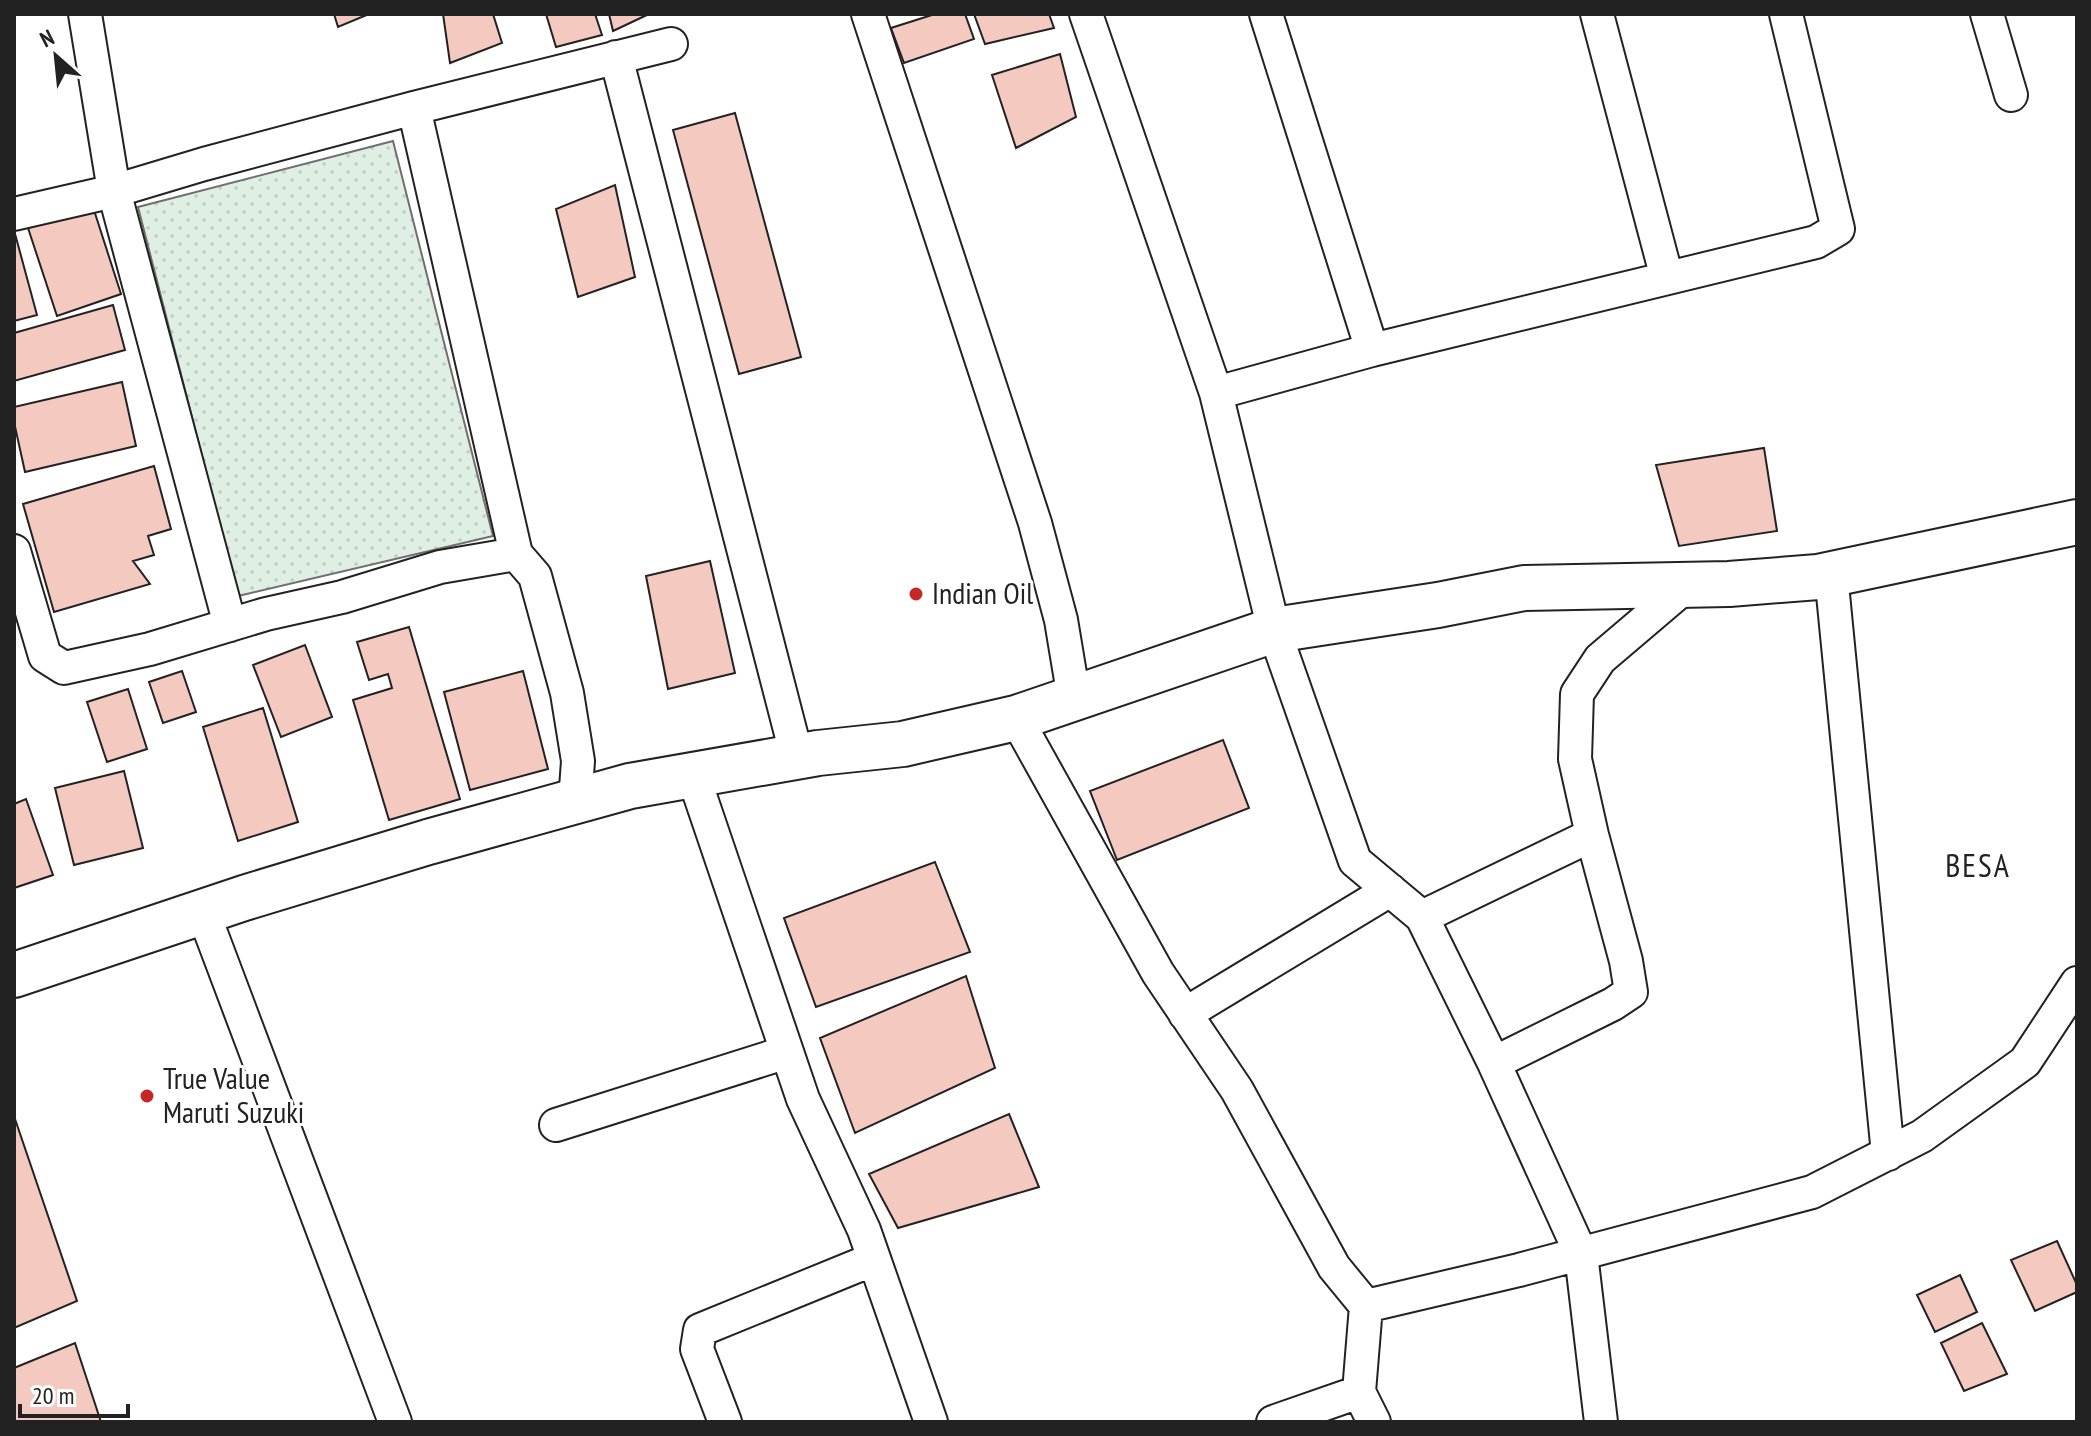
<svg xmlns="http://www.w3.org/2000/svg" width="2091" height="1436" viewBox="0 0 2091 1436" font-family="'PT Sans Narrow',sans-serif">
<style>
.green{fill:url(#green-dots);stroke:#6f6f6f;stroke-width:2}
.building{fill:#f3c9c0;stroke:#222;stroke-width:2}
.lines{fill:none;stroke-linecap:round;stroke-linejoin:round}
.street-casing{stroke:#222;stroke-width:36}
.secondary-casing{stroke:#222;stroke-width:48}
.street{stroke:#fff;stroke-width:32}
.secondary{stroke:#fff;stroke-width:44}
.poi-dot{fill:#c62828;stroke:#fff;stroke-width:3}
.labels{text-anchor:middle;stroke-width:6;stroke-linejoin:round;paint-order:stroke}
.poi-label{font-size:30px;fill:#222;stroke:#fff;text-anchor:start}
.neighbourhood-label{font-size:32px;letter-spacing:2px;fill:#222;stroke:#fff}
</style>
<defs>
<pattern id="green-dots" width="8" height="8" patternUnits="userSpaceOnUse" patternTransform="scale(2)"><rect width="8" height="8" fill="#e0efe3"/><path d="M2 2h.1M6 6h.1" fill="none" stroke="#c0cdc2" stroke-width="1.8" stroke-linecap="round"/></pattern>
</defs>
<rect width="100%" height="100%" fill="#fff"/>
<path class="green" d="M393,141L493,536L238,596L138,207Z"/>
<path class="building" d="M334,14H369L338,27Z
M443,14H493L502,43L450,63Z
M546,14H595L602,35L556,47Z
M649,14L613,31L609,14Z
M935,14H965L974,39L904,63L891,28Z
M974,14H1049L1054,28L985,44Z
M1060,54L1076,117L1016,148L992,75Z
M735,113L801,357L739,374L673,130Z
M615,185L635,277L578,297L556,209Z
M93,207L121,294L57,316L28,228Z
M14,230L37,315L14,321Z
M113,305L125,350L14,381V333Z
M122,382L136,446L25,472L14,422V407Z
M1764,448L1777,531L1679,546L1656,465Z
M154,466L171,529L148,536L154,555L133,561L150,584L54,612L23,504Z
M710,561L735,673L668,689L646,576Z
M409,627L460,799L389,820L353,700L392,688L388,674L369,680L357,642Z
M305,645L332,717L281,737L253,665Z
M182,671L196,712L163,723L149,682Z
M523,671L548,769L470,790L444,692Z
M128,689L147,749L107,762L87,702Z
M263,708L298,822L238,841L203,727Z
M1223,740L1249,808L1117,860L1090,791Z
M124,771L143,848L74,865L55,788Z
M26,799L53,875L14,888V804Z
M935,862L970,952L816,1007L784,918Z
M966,976L995,1068L855,1133L820,1038Z
M1009,1114L1039,1187L898,1228L869,1174Z
M14,1116L77,1301L14,1328Z
M2057,1241L2077,1285V1292L2035,1311L2011,1260Z
M1960,1275L1977,1312L1935,1332L1917,1295Z
M1982,1323L2007,1374L1964,1391L1941,1343Z
M75,1343L101,1422H14V1368Z"/>
<g class="lines">
<defs>
<path id="street" d="M85,14L114,191L230,625
M868,14L1035,523L1061,620L1074,698
M1086,14L1216,393L1274,630L1355,861L1422,917L1494,1063L1581,1254L1601,1422
M1266,14L1372,350L1816,242L1838,229L1786,14
M1597,14L1667,278
M1987,14L2011,95
M616,57L797,757
M414,108L516,554
M14,214L114,191L204,164L414,108L671,44
M1216,393L1372,350
M14,551L45,656L64,668L150,649L266,614L342,597L440,567L516,554L535,576L567,693L578,761L575,802
M1831,574L1888,1154
M1016,718L1158,973L1237,1090L1334,1267L1366,1306L1519,1270L1812,1192L1922,1136L2025,1062L2077,983
M693,775L803,1099L864,1230L931,1422
M203,912L395,1422
M1422,917L1592,835
M1185,1014L1390,890
M1494,1063L1613,1004L1631,992L1626,961L1592,835L1575,759L1577,694L1600,659L1687,585
M556,1125L787,1052
M1366,1306L1359,1392L1374,1422
M725,1422L697,1349L700,1330L874,1259
M1273,1422L1359,1392"/>
<path id="secondary" d="M14,975L244,898L428,842L630,786L818,753L903,744L1016,718L1274,630L1438,605L1524,588L1729,584L1818,577L2077,522"/>
</defs>
<use href="#street" class="street-casing"/>
<use href="#secondary" class="secondary-casing"/>
<use href="#street" class="street"/>
<use href="#secondary" class="secondary"/>
</g>
<g class="poi-dot">
<circle cx="916" cy="594" r="8"/>
<circle cx="147" cy="1096" r="8"/>
</g>
<g class="labels">
<g class="poi-label">
<text x="932" y="604">Indian Oil</text>
<text x="163" y="1089">True Value<tspan x="163" dy="34">Maruti Suzuki</tspan></text>
</g>
<g class="neighbourhood-label">
<text x="1978" y="877">BESA</text>
</g>
</g>
<rect width="2091" height="1436" fill="none" stroke="#222222" stroke-width="32"/>
<g transform="translate(56 56) rotate(333)" stroke="#ffffff" stroke-width="6" paint-order="stroke">
<path d="M0-6L14 30L0 20L-14 30Z" fill="#222222"/>
<text y="-12" font-size="22" font-weight="bold" text-anchor="middle" fill="#222222">N</text>
</g>
<path d="M20 1404v12h108v-12" fill="none" stroke="#222222" stroke-width="4"/>
<text x="32" y="1404" font-size="24" fill="#222222" stroke="#ffffff" stroke-width="6" paint-order="stroke">20 m</text>
</svg>
